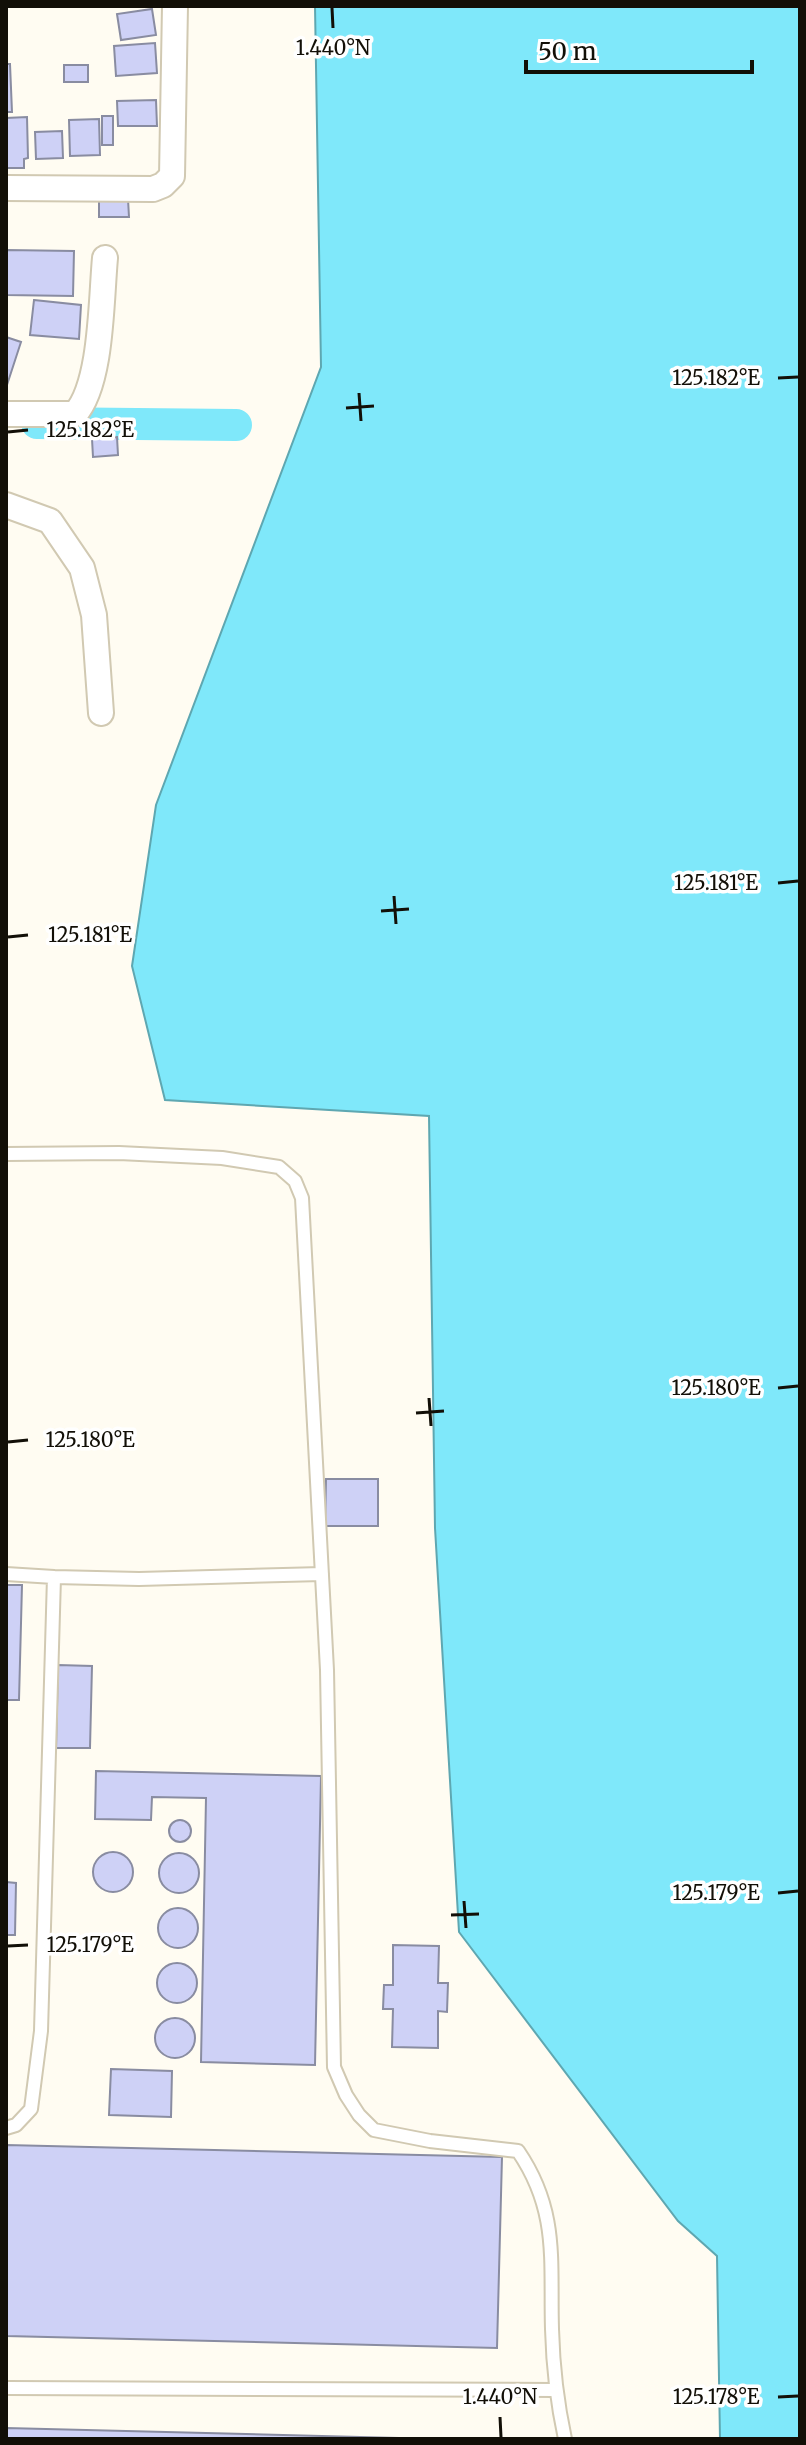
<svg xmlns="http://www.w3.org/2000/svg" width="806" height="2445" viewBox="0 0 806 2445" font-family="Merriweather,serif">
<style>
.water{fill:#7fe8fa;stroke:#5ea7b1;stroke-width:2}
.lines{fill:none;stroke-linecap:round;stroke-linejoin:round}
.canal{stroke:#7fe8fa;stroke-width:32}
.building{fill:#ced1f6;stroke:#898ca1;stroke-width:2}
.lane-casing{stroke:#d1c9b2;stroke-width:16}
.street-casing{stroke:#d1c9b2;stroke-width:28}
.lane{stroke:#fff;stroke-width:12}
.street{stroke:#fff;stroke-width:24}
.ticks{fill:none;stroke:#120f07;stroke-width:3}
.ticks-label{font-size:20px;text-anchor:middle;fill:#120f07;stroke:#fff;stroke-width:7;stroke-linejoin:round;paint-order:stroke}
</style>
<rect width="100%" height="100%" fill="#fffcf2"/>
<path class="water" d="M315,6H800V2439H720L717,2256L678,2221L459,1932L435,1528L429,1116L165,1100L132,966L156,805L321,367Z"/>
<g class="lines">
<path class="canal" d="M37,423L236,425"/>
</g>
<path class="building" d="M152,9L156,35L121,40L117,14Z
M155,43L157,73L116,76L114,46Z
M6,64H10L12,112H6Z
M64,65H88V82H64Z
M156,100L157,126H118L117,101Z
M102,116H113V145H102Z
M27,117L28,158L24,159V168H6V118Z
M99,119L100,155L70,156L69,120Z
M62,131L63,158L36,159L35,132Z
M99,199H128L129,217H99Z
M6,250L74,251L73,296L6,295Z
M34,300L81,305L79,339L30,335Z
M6,337L21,342L6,388Z
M117,437L118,455L93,457L92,439Z
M326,1479H378V1526H325Z
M6,1585H22L19,1700H6Z
M58,1665L92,1666L90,1748H56Z
M96,1771L321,1776L315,2065L201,2062L206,1798L152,1797L151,1820L95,1819Z
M169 1831a11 11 0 1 1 22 0a11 11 0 1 1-22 0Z
M93 1872a20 20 0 1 1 40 0a20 20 0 1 1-40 0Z
M159 1873a20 20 0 1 1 40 0a20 20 0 1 1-40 0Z
M6,1882L16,1883L15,1935H6Z
M158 1928a20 20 0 1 1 40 0a20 20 0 1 1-40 0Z
M393,1945L439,1946L438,1983H448L447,2012L438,2011V2048L392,2047L393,2009H383L384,1985H393Z
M157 1983a20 20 0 1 1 40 0a20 20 0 1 1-40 0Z
M155 2038a20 20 0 1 1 40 0a20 20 0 1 1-40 0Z
M111,2069L172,2071L171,2117L109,2115Z
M6,2145L502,2157L497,2348L6,2336Z
M6,2428L438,2439H6Z"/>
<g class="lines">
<defs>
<path id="lane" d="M6,1154L119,1153L222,1158L279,1167L295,1181L302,1198L327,1670L334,2067L346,2095L359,2115L374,2130L430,2141L518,2151C559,2211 550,2261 552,2329C553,2367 557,2402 565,2439
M6,1574L54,1577
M6,2128L16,2125L31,2109L41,2031L54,1577L139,1579L322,1574
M6,2388L555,2390"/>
<path id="street" d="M6,188L153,189L163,185L172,176L175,6
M6,414H75C102,384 101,300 105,258
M6,505L50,521L82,568L94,615L101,713"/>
</defs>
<use href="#lane" class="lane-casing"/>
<use href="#street" class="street-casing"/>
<use href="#lane" class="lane"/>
<use href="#street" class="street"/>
</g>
<path class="ticks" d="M332,8L333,28M778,378L798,377M359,393L361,421M346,408L374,406M8,432L28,430M778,883L798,881M394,896L396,924M381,911L409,909M8,937L28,935M778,1388L798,1386M429,1398L431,1426M416,1413L444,1411M8,1442L28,1440M778,1893L798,1891M464,1901L466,1928M451,1915L479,1914M8,1946L28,1945M778,2397L798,2396M500,2417L501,2437"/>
<g class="ticks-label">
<text x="333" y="55">1.440°N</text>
<text x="716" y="385">125.182°E</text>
<text x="90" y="437">125.182°E</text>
<text x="716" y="890">125.181°E</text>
<text x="90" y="942">125.181°E</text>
<text x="716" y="1395">125.180°E</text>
<text x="90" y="1447">125.180°E</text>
<text x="716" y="1900">125.179°E</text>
<text x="90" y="1952">125.179°E</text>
<text x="500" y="2404">1.440°N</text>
<text x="716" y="2404">125.178°E</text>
</g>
<rect width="806" height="2445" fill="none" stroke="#120f07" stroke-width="16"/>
<path d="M526 60v12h226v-12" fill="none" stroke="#120f07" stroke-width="4"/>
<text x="538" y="60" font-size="24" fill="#120f07" stroke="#ffffff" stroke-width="6" paint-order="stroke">50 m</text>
</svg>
